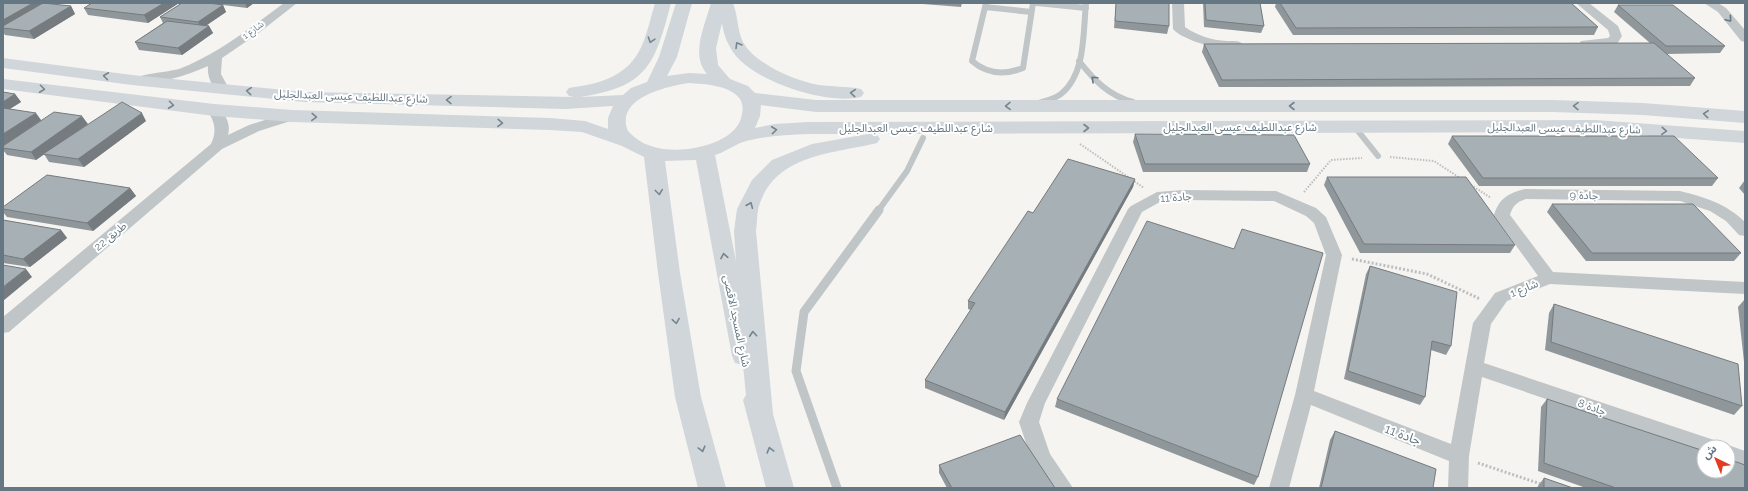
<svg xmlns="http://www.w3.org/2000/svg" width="1748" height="491" viewBox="0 0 1748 491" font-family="Raleway,'Noto Sans Arabic',sans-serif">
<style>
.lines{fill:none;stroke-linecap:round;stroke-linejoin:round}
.path-far1{stroke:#bcbec0;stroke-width:2;stroke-dasharray:1.5 1.5;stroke-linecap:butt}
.path{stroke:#bcbec0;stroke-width:3;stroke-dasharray:2 2;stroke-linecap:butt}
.lane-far1{stroke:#c0c5c7;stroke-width:6}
.lane{stroke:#c0c5c7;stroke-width:9}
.street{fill:#c0c5c7;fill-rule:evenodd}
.secondary{fill:#d1d6da;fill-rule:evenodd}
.wall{fill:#90979b}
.shaded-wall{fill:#757b7e}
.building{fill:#a7b0b4;stroke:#757b7e}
.oneway{stroke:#647782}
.oneway2{stroke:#74858f}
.labels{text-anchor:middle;stroke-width:4;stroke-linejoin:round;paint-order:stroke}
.far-street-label{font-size:9px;fill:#647782;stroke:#fff}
.street-label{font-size:11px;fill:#647782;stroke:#fff}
.near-street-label{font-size:13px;fill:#647782;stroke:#fff}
</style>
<rect width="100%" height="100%" fill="#f5f4f1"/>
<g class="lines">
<path class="path-far1" d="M1080,144L1144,188
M1390,157L1434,161L1460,178
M1471,185L1491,198
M1304,192L1331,160L1362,158"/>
<path class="path" d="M1352,259L1427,274L1480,299
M1478,463L1541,484"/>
<path class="lane-far1" d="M986,3L972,61C987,74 1005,75 1023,68L1033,3
M1037,3L1086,8
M985,7L1031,12
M1079,61C1094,80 1109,96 1133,102
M1035,104C1043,101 1054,100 1061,94C1086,74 1083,32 1086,3
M1354,126L1378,156
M878,211L907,171L923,138"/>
<path class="lane" d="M837,488L796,371L804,312L879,210"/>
<path class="street" d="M284,3H297L260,32L222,58L221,74L229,89L227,92H217C211,84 207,76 208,66C196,72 140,92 132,80C136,74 169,72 179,69C218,54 250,28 284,3Z
M1172,3H1184L1185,27C1198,36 1211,40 1227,41C1233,41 1240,40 1244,45C1235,57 1181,40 1173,29Z
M1576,3H1589L1618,26L1622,36L1617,44L1603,48L1581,47L1579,44L1581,41L1608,38L1610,36L1608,30Z
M1704,3H1718L1726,8L1745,30V42L1741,41L1718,12Z
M214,106L219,107C226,116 231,124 228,135L249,125L287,113H297L299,116L297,119L259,131L222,149L9,332L3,333V317L211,144C217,131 215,122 207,110L209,107Z
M1525,189L1680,191C1704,197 1727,204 1745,222V236L1739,235L1726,221L1710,211L1680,201L1526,199C1517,202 1513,205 1510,215L1553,272L1745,282V294L1550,284L1507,301L1491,324L1484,363L1717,441L1720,447H1704V453L1482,377L1469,456L1468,488H1448L1449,461L1311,405L1289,488H1269L1295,395L1326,255L1314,223L1306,216L1274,201L1184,200L1160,202L1142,212L1045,403L1039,422L1050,454L1073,488H1051L1031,458L1019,422L1027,403L1128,209L1131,206L1157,192L1184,190L1276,191L1316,208L1326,217L1342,255L1314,391L1451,444L1473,323L1495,293L1538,276L1494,215C1499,198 1509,193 1525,189Z
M1728,445L1745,451V467L1728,461V447H1722Z"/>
<path class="secondary" d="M655,3H671C655,64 648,87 580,97L623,95L631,88L647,82L659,57L676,3H692L677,57L667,76L689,73L707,74C690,55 705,25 711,3H733C738,15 737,30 743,42C755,64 795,81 819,85C833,87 847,86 861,89L864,93L861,97C828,105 759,83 736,56C728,46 724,36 722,23L716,48L718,65L730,79L748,86L755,93L816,100H1552L1643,103L1745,111V123L1643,115L1552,112H816L761,105L760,116L755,128L775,124L808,122L1595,120L1745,131V143L1595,132L871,134L877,135L880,139L877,143C832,154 772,154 758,210C757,216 757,224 756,231L773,414L794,488H766L743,400L746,395L743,365L735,363L732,356L696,160L665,161L680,273L701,397L726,488H698L675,397L658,273L644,157L622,146L582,132L550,130L292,122L214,116L3,89V79L214,104L292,110L550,118L585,121L608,129V118L613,106L565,109L305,102L132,85L3,68V58L132,75L305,92L574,97L569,96L566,92L569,88C579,86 589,85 599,82C642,68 644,41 655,3ZM689,83C704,84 730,85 740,99C743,104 743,109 742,114C738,146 676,156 651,146C641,143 635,138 628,131C614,98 668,86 689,83ZM808,134H868L812,144L772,160L752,180L737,209L734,231L736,261L715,155C725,152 734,145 743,142C764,136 786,135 808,134Z"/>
</g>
<path class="wall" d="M3,3H50L49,4L71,6L75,14L34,39L5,35L3,32Z
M179,3L148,23L88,15L84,8Z
M182,3H254L247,8L223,5L226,12L207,25L209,26L213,33L182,55L139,50L135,42L163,23L160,17Z
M923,3H962L961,7L923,4Z
M1116,3H1169V26L1167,34L1114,28Z
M1203,3H1260L1264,26L1261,33L1204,27Z
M1276,3H1571L1598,27L1594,35H1293L1275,7Z
M1618,5L1725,46L1720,53L1666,54L1695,78L1690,86L1219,87L1202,52L1204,44L1650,43L1614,12Z
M3,92L15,94L21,102L10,109L41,120L88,124L63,141L146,121L84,167L49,162L44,154L36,160L7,155L3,150Z
M1135,134L1310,164L1307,172H1143L1133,142Z
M1452,136L1718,178L1712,186H1479L1448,144Z
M1327,177L1515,245L1510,253H1360L1324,185Z
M1135,179L1133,187L1004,420L925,388V380L971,310L968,309V301L1033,213Z
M1745,180V195L1739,188Z
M130,188L136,196L93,231L7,217L3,212V207Z
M1552,204L1741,253L1734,261H1586L1547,212Z
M3,220L61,230L67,238L30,267L3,263Z
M1370,266L1451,346L1446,355L1431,350L1425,397L1420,405L1344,379L1366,274Z
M1745,299V371L1738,307Z
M1554,304L1742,406L1734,415L1545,350L1549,313Z
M1057,399L1258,477L1254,485L1055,407Z
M1547,399L1745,488H1586L1538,471L1541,407Z
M1335,431L1433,488H1319L1330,440Z
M939,465L1055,488H947L939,473Z
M1544,478L1573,488H1537L1538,486Z"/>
<path class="shaded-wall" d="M33,3H50L6,28H3V20Z
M164,3H179L148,23L144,15Z
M245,3H254L247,8Z
M223,5L226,12L201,29L198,22Z
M71,6L75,14L34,39L29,31Z
M209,26L213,33L182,55L178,48Z
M15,94L21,102L3,113V102Z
M36,113L41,120L3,146V134Z
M142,113L146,121L84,167L78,159Z
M82,116L88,124L36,160L31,152Z
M1135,179L1133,187L1004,420L1005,412Z
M130,188L136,196L93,231L87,223Z
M61,230L67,238L30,267L23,259Z
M26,269L32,277L3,301V287Z"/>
<path class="building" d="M3,3H33L3,20Z
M43,3L71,6L29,31L3,28V26Z
M92,3H164L144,15L84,8Z
M182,3H209L223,5L198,22L160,17Z
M1116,3H1169V26L1115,21Z
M1205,3H1260L1264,26L1206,20Z
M1280,3H1571L1598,27L1296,28Z
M1618,5H1673L1725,46H1666Z
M167,21L209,26L178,48L135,42Z
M1654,43L1695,78L1222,80L1204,44Z
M3,92L15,94L3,102Z
M122,102L142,113L78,159L43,154Z
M3,108L36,113L3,134Z
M54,112L82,116L31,152L3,148V146Z
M1135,134L1294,135L1310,164H1145Z
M1452,136H1674L1718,178H1483Z
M1068,159L1135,179L1005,412L925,380L975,303L968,301L1028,211L1033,213Z
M47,175L130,188L87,223L3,209V207Z
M1327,177H1466L1515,245L1364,244Z
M1552,204H1693L1741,253H1592Z
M3,220L61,230L23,259L3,255Z
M1147,221L1234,249L1242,229L1323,253L1258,477L1057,399Z
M3,265L26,269L3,287Z
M1370,266L1457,292L1451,346L1432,341L1425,397L1348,371Z
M1554,304L1738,364L1742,406L1551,342Z
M1547,399L1704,451V471H1728V459L1745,465V488H1616L1544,463Z
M1335,431L1436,469L1433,488H1321Z
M1020,435L1055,488H952L939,465Z
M1544,478L1573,488H1544Z"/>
<defs><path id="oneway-chevron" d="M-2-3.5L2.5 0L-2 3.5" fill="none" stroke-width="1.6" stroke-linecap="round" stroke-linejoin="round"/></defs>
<g class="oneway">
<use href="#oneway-chevron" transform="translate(1729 19) rotate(50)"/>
<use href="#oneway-chevron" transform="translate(1094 79) rotate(-137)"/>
</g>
<g class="oneway2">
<use href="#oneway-chevron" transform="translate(651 40) rotate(108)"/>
<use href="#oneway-chevron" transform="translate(738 45) rotate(-121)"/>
<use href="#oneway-chevron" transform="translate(106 76) rotate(-173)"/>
<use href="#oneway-chevron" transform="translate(42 89) rotate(7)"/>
<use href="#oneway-chevron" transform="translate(249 91) rotate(-175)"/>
<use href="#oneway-chevron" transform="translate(853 93) rotate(-175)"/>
<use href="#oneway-chevron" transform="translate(449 100) rotate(-179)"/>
<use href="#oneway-chevron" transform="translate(171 105) rotate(7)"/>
<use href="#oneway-chevron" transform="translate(1008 106) rotate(179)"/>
<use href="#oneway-chevron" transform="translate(1292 106) rotate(-180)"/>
<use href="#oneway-chevron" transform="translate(1576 106) rotate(-179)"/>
<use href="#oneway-chevron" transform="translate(1706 114) rotate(-175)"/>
<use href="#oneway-chevron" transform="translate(314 117) rotate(2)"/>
<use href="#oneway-chevron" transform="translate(500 123) rotate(2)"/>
<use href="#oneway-chevron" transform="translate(1086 128)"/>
<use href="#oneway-chevron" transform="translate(774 130) rotate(-6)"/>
<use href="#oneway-chevron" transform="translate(1664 131) rotate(4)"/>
<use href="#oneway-chevron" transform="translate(659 192) rotate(83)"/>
<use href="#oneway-chevron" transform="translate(750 205) rotate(-67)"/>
<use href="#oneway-chevron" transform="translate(724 256) rotate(-101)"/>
<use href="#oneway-chevron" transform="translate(676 321) rotate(81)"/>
<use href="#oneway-chevron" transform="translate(753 334) rotate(-95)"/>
<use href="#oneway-chevron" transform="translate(702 449) rotate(75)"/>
<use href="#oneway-chevron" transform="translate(770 450) rotate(-105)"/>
</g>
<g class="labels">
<g class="far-street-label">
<text transform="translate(253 30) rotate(-36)" y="3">شارع 1</text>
</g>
<g class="street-label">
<text transform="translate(351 96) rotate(2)" y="4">شارع عبداللطيف عيسى العبدالجليل</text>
<text x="1240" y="131">شارع عبداللطيف عيسى العبدالجليل</text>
<text x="916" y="132">شارع عبداللطيف عيسى العبدالجليل</text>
<text transform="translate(1564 128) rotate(1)" y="4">شارع عبداللطيف عيسى العبدالجليل</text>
<text transform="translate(1584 195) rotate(1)" y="4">جادة 9</text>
<text transform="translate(1176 197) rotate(-4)" y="4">جادة 11</text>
<text transform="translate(110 236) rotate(-40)" y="4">طريق 22</text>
<text transform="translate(1524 288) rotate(-22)" y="4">شارع 1</text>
<text transform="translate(737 321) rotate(78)" y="4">شارع المسجد الاقصى</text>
<text transform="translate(1592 407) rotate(19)" y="4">جادة 8</text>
</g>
<g class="near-street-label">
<text transform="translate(1403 434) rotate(21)" y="5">جادة 11</text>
</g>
</g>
<rect width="1748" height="491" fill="none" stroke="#647782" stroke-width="8"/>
<g transform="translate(1716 459) rotate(317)"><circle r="19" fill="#ffffff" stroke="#c1c9cd"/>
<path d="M0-3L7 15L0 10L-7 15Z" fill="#e23c23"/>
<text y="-6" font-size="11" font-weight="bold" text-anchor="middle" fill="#647782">ش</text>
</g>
</svg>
